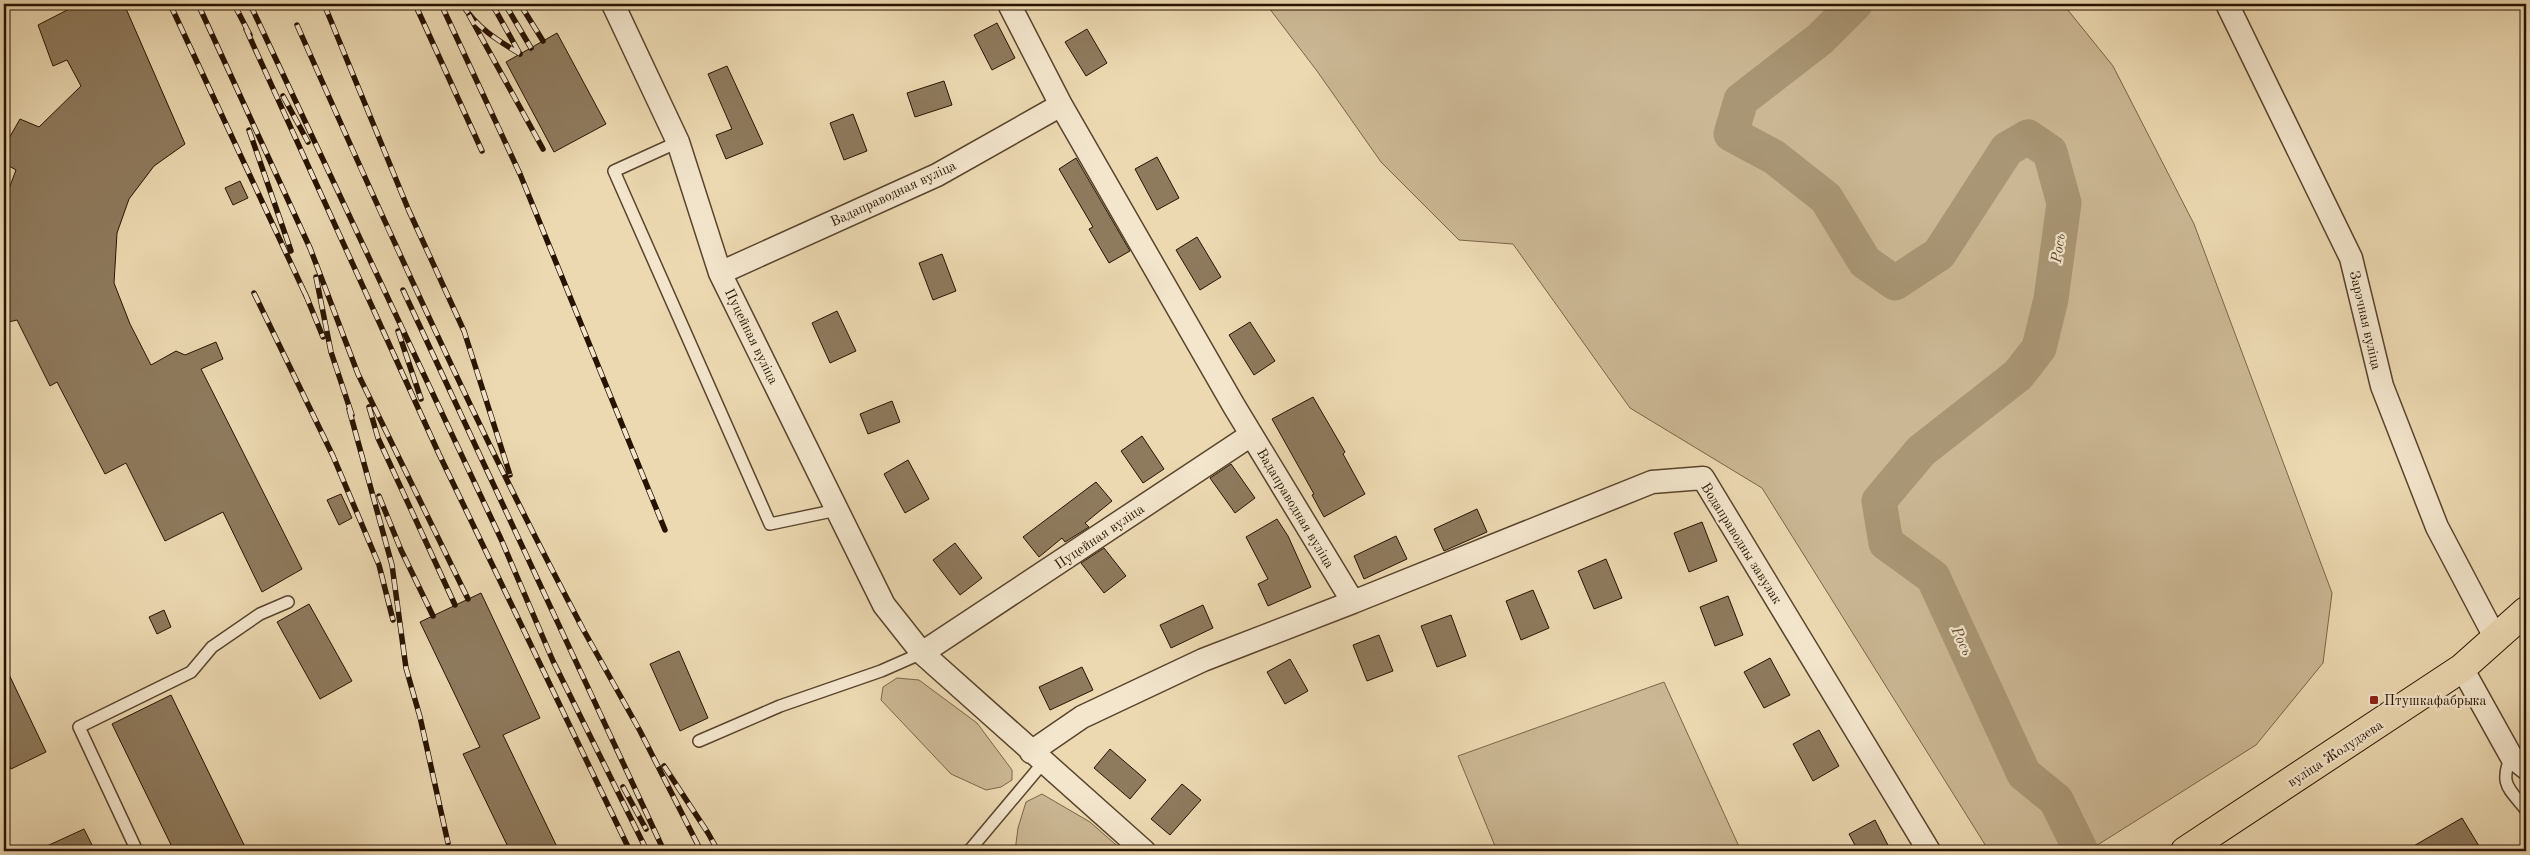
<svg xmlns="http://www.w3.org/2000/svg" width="2530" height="855" viewBox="0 0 2530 855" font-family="'Old Standard TT',serif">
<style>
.green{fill:#cbb794;stroke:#7a654a}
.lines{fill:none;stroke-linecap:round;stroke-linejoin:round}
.river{stroke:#a99675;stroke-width:35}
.building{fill:#8e7a5d;stroke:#281300}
.service-casing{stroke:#59442c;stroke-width:14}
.minor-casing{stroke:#59442c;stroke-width:25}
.primary-casing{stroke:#281300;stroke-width:30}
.service{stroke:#f3e6cd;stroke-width:11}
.minor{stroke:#f3e6cd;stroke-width:22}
.primary{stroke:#ecd9b2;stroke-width:28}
.rail-casing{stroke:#281300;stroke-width:5.5}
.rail{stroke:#f3e6cd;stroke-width:4;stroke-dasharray:11;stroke-linecap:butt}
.poi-dot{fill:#8f2418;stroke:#f3e6cd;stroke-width:2}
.labels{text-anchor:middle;stroke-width:4.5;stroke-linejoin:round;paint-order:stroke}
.street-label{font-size:14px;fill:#281300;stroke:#f3e6cd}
.poi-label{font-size:14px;fill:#281300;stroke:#f3e6cd;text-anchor:start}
.water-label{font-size:15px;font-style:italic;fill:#5c472f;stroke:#f3e6cd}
</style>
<rect width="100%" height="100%" fill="#ecd9b2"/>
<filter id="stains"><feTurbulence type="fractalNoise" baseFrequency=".004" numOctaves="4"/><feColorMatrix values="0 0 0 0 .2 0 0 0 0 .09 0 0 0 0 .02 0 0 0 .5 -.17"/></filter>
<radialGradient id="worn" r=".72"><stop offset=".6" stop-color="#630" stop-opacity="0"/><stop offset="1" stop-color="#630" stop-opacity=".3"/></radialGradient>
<path class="green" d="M1266,4H2063L2113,66L2194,224L2332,593L2323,663L2256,745L2088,851H1989L1762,488L1630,408L1513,244L1459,240L1381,162L1317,71Z
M897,678L919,680L977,723L1012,770V780L1001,787L986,790L951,774L881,700L883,687Z
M1664,682L1741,851H1497L1458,756Z
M1042,794L1090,822L1123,851H1015L1018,828L1026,802Z"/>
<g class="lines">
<path class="river" d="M1855,4L1820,39L1741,100L1731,134L1774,157L1826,198L1865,262L1895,283L1939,254L2007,149L2028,137L2050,152L2064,203L2051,299L2039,348L2018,375L1921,451L1879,501L1886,543L1933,577L2024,774L2056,800L2081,851"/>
</g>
<path class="building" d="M79,4H124L185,144L154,166L129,199L117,233L114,283L130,324L151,365L176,351L185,355L216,342L223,359L201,369L302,569L262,592L223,512L165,541L126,463L105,474L57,382L50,386L17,320L4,323V202L16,170L4,163V147L20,119L39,127L81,86L67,60L53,66L38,25Z
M997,23L1015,58L992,70L974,35Z
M1087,29L1107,63L1086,76L1065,42Z
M557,33L606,124L554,152L506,62Z
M727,66L763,144L726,159L716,135L732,129L708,74Z
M944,81L952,105L915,117L907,93Z
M853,114L867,151L844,160L830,123Z
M1157,157L1179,198L1157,210L1135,169Z
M1076,158L1130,251L1109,263L1089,229L1093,227L1059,169Z
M240,181L248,198L233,205L225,188Z
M1197,237L1221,277L1200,290L1176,250Z
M942,254L956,291L933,300L919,263Z
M837,311L856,351L830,363L812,323Z
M1250,322L1275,361L1254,375L1229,335Z
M1313,397L1345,452L1343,454L1365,494L1324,517L1312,495L1314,494L1272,419Z
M892,401L900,422L868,434L860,414Z
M1142,436L1164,469L1143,483L1121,451Z
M908,460L929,499L905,513L884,474Z
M1231,464L1255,498L1235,513L1210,478Z
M1096,482L1112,501L1085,523L1089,527L1065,542L1062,538L1039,557L1023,537Z
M341,494L352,518L339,525L327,500Z
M1477,509L1487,532L1444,551L1434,529Z
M1277,519L1288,536L1311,587L1268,606L1258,584L1268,579L1246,537Z
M1702,522L1717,561L1689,572L1674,533Z
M1396,536L1407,559L1364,579L1354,556Z
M955,543L982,578L960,595L933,560Z
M1104,548L1126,576L1104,593L1081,563Z
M1606,559L1622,598L1594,609L1578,571Z
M1533,590L1549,628L1521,640L1506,601Z
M481,593L540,718L503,735L559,851H510L463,754L480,747L420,622Z
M1728,596L1743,635L1715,646L1700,607Z
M309,604L352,681L320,699L277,622Z
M1203,605L1213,628L1171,648L1160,625Z
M164,610L171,627L157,634L149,617Z
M1451,615L1466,656L1437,667L1421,626Z
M1379,635L1393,671L1367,681L1353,645Z
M679,651L708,718L680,731L650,664Z
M1770,658L1790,695L1764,708L1744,672Z
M1290,659L1308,691L1285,704L1267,672Z
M4,664L46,752L11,769L4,753Z
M1082,667L1093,690L1050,710L1039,687Z
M171,695L247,851H174L112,724Z
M1819,730L1839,766L1813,781L1793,744Z
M1110,749L1146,780L1130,799L1094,768Z
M1182,784L1201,800L1170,835L1151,819Z
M2462,818L2482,851H2405Z
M1875,820L1891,851H1858L1849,834Z
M84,829L95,851H36Z"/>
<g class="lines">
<defs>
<path id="service" d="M678,142L614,171L770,524L837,510
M699,741L780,706L881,671L922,653
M2511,756C2499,785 2509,788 2526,810
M137,851L79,727L191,672L212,647L260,614L288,602
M969,851L1043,763"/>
<path id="minor" d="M613,4L678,142L720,273L884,605L922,653L1144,851
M1009,4L1061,105
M2227,4L2351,258L2382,386L2437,527L2496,639
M720,273L937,175L1061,105L1234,406L1353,602L1203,660L1082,717L1031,752
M1353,602L1652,482L1703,478L1929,851
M922,653L1251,435
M2462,668L2511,756L2526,768"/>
<path id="primary" d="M2185,851L2462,668L2526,611"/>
</defs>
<use href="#service" class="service-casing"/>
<use href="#minor" class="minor-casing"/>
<use href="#primary" class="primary-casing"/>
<use href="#service" class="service"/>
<use href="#minor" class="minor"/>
<use href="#primary" class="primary"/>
<defs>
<path id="rail" d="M170,4L308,300
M198,4L310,248L358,374L468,599
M234,4L250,35
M250,4L501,539L553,661L647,851
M324,4L409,211L464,331L510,475
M415,4L482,151
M441,4L520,174L665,530
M462,4C476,27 497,40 520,54
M492,4L520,54
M505,4L531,48
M520,4L543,41
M469,15L543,149
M297,25C387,228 478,431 582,627
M246,29L439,454L630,851
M283,96L308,142
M249,130L291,251
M316,277L331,352L352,415
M403,290L664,851
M254,293L333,456L379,565L393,620
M305,293L323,337
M398,331L421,399
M369,407L378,438L455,605
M349,409L392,565L406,668L420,717L448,843
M379,496L401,550L433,616
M579,622L640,731L701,851
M664,766L708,833L718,851
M623,787L646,829"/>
</defs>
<use href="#rail" class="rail-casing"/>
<use href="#rail" class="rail"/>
</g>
<rect class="poi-dot" x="2369" y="695" width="10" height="10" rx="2.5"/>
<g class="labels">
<g class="street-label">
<text transform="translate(893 193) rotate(-25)" y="5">Вадаправодная вуліца</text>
<text transform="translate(2366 320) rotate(77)" y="5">Зарэчная вуліца</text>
<text transform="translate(752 336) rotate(64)" y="5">Пуцейная вуліца</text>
<text transform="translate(1296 508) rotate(59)" y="5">Вадаправодная вуліца</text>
<text transform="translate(1099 536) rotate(-34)" y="5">Пуцейная вуліца</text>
<text transform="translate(1742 543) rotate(58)" y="5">Водаправодны завулак</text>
<text transform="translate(2335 753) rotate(-33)" y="5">вуліца Жолудзева</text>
</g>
<g class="poi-label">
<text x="2384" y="705">Птушкафабрыка</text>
</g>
<g class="water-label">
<text transform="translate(2058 248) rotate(-82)" y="5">Рось</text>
<text transform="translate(1962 641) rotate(65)" y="5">Рось</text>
</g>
</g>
<rect width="2530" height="855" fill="none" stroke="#ecd9b2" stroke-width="20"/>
<rect x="5" y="5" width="2520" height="845" fill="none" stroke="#281300" stroke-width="2.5"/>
<rect x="10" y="10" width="2510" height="835" fill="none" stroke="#281300"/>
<rect width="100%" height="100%" filter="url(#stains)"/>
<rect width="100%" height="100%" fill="url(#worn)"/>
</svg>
